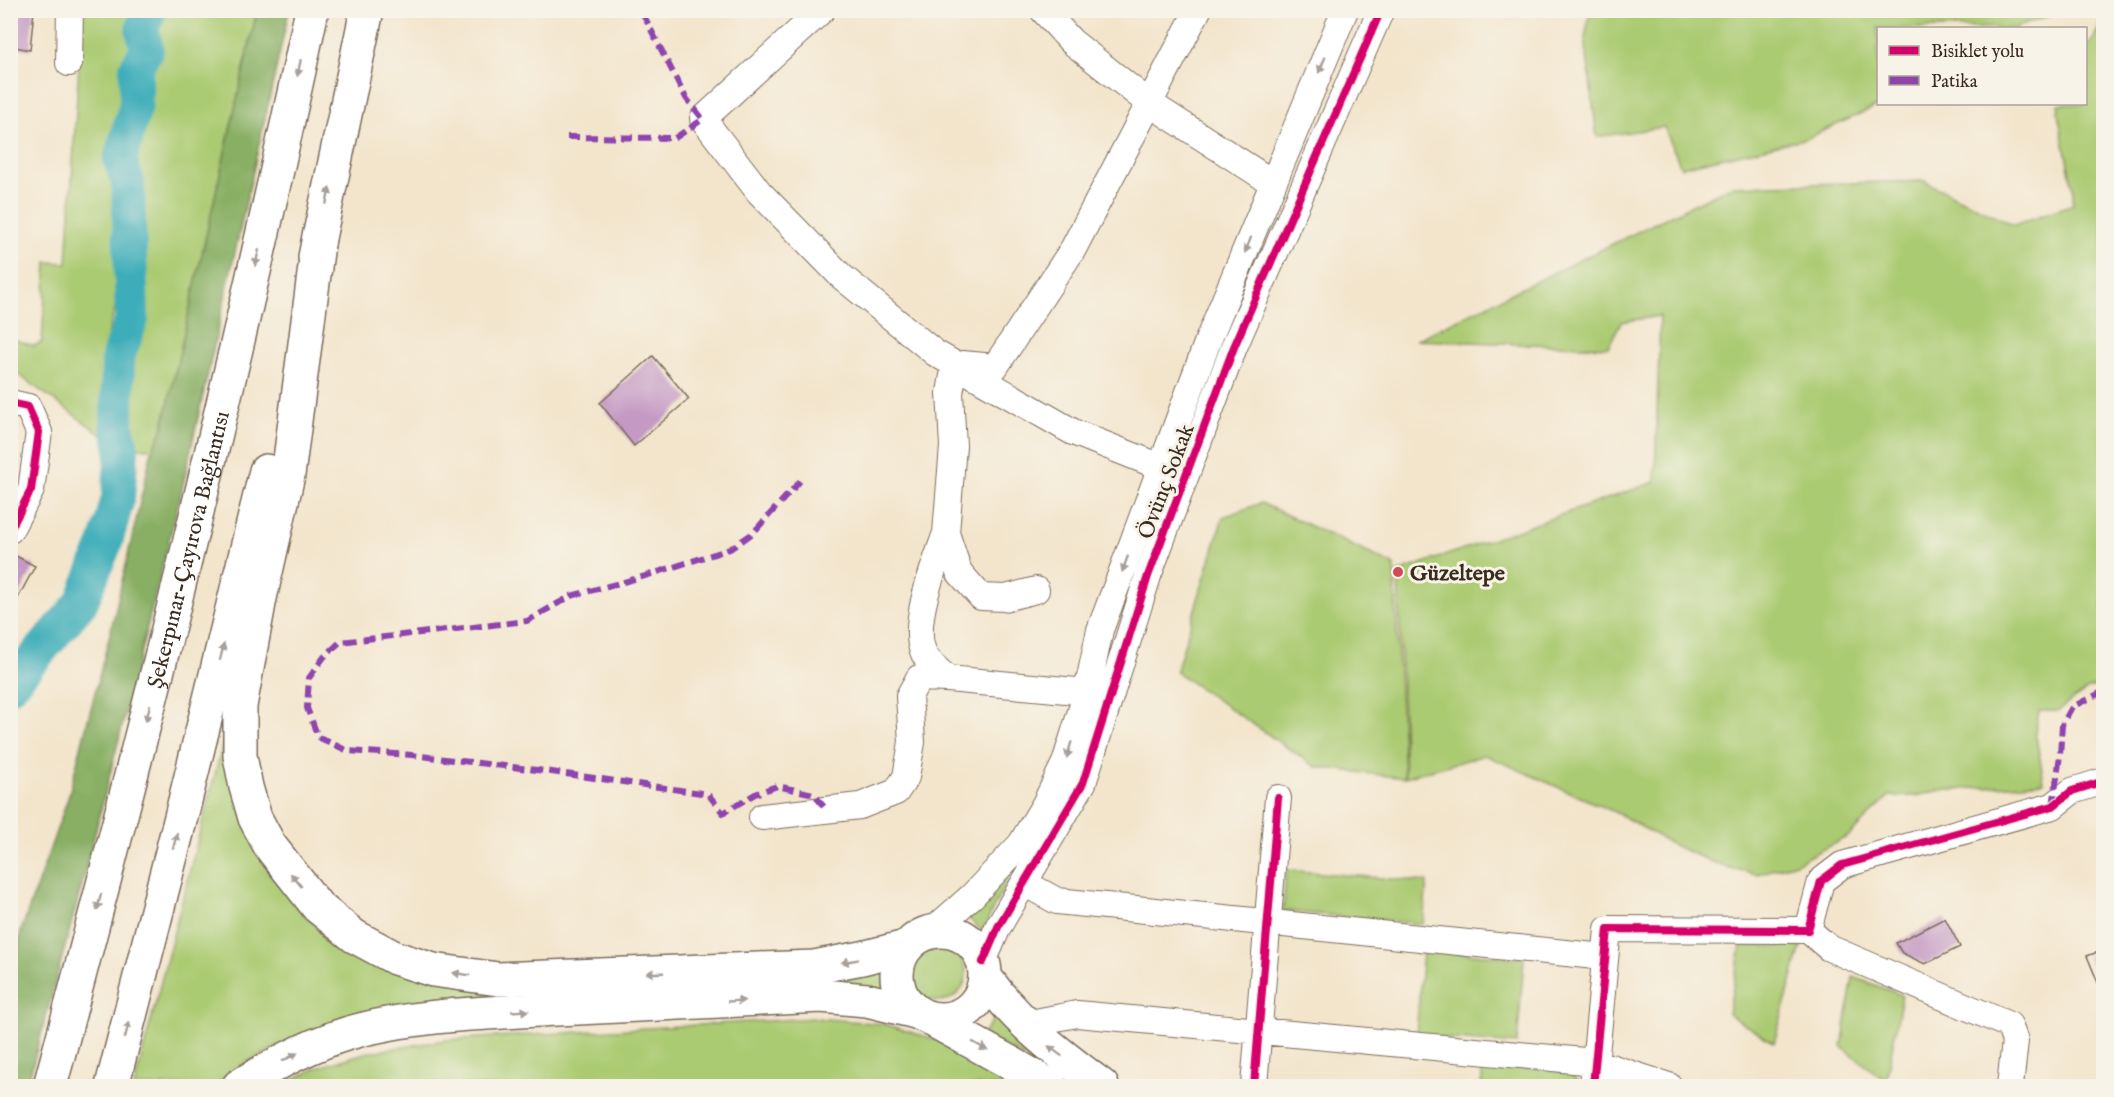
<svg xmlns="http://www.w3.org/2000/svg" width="2114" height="1097" viewBox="0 0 2114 1097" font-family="'IM FELL English',serif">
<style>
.green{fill:#abcb72;stroke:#737a48;stroke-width:1.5}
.forest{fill:#88af64;stroke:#626c41;stroke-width:1.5}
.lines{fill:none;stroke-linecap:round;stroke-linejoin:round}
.river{stroke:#3dadb9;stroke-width:34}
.building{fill:#c499c4}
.minor-casing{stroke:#7b6b5b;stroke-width:28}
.major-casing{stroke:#7b6b5b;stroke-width:36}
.highway-casing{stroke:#7b6b5b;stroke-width:36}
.minor{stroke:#fff;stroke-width:26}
.major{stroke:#fff;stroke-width:33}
.highway{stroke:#fff;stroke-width:33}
.quiet{stroke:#8e44ad;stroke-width:6;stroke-dasharray:12 6;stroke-linecap:butt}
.cycleway-casing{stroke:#f7f3e8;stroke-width:11}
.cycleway{stroke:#d6006c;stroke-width:8}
.oneway{fill:#a79f9a}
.poi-dot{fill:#d1495b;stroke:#f7f3e8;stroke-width:2}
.labels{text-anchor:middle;stroke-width:6;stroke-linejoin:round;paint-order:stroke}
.street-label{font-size:22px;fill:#3b2a1e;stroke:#f7f3e8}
.poi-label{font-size:22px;font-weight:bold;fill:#3b2a1e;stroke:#f7f3e8;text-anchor:start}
</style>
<rect width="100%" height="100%" fill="#f7f3e8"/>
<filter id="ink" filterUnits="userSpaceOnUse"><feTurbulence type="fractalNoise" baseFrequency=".0167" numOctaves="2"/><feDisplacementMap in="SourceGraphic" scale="12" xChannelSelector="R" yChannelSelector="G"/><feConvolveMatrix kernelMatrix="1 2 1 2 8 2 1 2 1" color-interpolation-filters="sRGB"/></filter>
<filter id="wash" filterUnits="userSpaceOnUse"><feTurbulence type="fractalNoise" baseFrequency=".008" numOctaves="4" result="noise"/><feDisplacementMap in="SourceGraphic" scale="24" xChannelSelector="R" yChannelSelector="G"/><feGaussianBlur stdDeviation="1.35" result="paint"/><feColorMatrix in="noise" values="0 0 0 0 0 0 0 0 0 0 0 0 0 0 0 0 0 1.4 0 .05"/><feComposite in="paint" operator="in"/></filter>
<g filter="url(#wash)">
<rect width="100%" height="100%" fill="#f3e5cc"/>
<path class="green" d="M82,11H132L134,42L128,58L124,93L111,159L115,182L120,289L105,346L102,435L11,369L10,338L34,346L42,342L47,262L67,263Z
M159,11H257L162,431L152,450L123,445L124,376L129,352L140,312L141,264L133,159L141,106L156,51L152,32Z
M1590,11V10L2062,11L2015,28H1878V104H1881L1808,138L1681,167L1664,127L1597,137L1585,38Z
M2103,19V685L2086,690L2058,711H2039L2035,731L2044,782L1938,791L1915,796H1889L1849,836L1796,863L1757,874L1722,866L1675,846L1619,814L1485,755L1405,777L1398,572L1655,482L1660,316L1621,322L1608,347L1416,340L1731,186L1924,181L2014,225L2073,204V190L2058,113L2059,104H2086V48L2093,40Z
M1261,503L1394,565L1404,778L1316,767L1176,672L1223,517Z
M224,739L264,863L287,895L308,919L500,990V998L283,1045L242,1064L214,1086H134Z
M1017,861L982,931L968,918Z
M1286,870L1427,882L1423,924L1283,911Z
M1741,946H1801L1774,1043L1728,1014Z
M912 974a27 27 0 1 1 54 0a27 27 0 1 1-54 0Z
M1423,950L1524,958L1517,1044L1416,1036Z
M884,966V992L795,984Z
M1853,977L1902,995L1886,1081L1842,1047Z
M999,1011L1083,1086H1068L1037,1065L983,1034Z
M815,1018L884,1024L953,1045L1026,1086H281L316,1068L365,1053L445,1040Z
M1483,1065L1566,1071L1584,1086H1481Z"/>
<path class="forest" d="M257,11H289L182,489L84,877L27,1086H11V982L21,931L68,798L110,634L152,450L162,431Z"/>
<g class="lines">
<path class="river" d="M10,686L81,603L106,542L118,498L122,450L117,425L118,357L132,319L128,183L120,160L136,104V68L147,49L142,29L150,10"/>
</g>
<g id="blocks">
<path class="building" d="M10,10H34L30,50L10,46Z
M653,356L689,399L634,446L600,403Z
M16,556L35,566L10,613V566Z
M1945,918L1960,947L1925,964L1902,953L1896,943Z
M2103,950V995L2087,956Z"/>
</g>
</g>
<g filter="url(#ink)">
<use href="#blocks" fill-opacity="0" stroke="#7b6b5b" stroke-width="1.5"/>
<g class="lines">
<defs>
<path id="minor" d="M822,10L703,119L759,192L841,276L935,353L1073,432L1161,467
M1043,10L1071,41L1149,103L1273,183
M69,63L70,10
M955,364L950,393L953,446L946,533L959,572L981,597L1005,598L1036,590
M962,364L995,367L1073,249L1198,10
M10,403L28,407L39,432L31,490L10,530
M946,533C936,562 911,622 923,651C926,661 940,672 948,679L1087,692
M762,817L860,806L896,792L906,777L912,742L909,696L919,678L948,679
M1024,883L1057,901L1605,957
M1808,930L1829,948L2009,1025L2015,1041L2010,1086
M931,932L972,896L1021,844L1045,804L1065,763L1087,692L1100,630L1161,467L1209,338L1345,10
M983,962L998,927L1083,783L1148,576L1234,347L1381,10
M1025,1024L1077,1014L1595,1062L1669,1086
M1254,1086L1278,798
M1593,1086L1608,929L1808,930L1821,881L1842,865L2053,806L2072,791L2104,781"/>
<path id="major" d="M897 975a44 44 0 1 1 88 0a44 44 0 1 1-88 0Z
M985,977C1017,1022 1058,1053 1102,1086
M929,1018L1016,1066L1050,1086"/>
<g id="highway">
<path d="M319,236L288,475L260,598L240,706V756L246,787L255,818L270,846L318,907L354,936L395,958L433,970L498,979L814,967L862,958L906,947"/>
<path d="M315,257L367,10"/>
<path id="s1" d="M50,1086C145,730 235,372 312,10"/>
<path d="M112,1086L181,817L266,471"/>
<path d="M239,1086C274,1064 309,1045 349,1033C413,1014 491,1013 557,1009C645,1005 733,1001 821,996L867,1000L916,1012"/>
</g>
</defs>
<use href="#minor" class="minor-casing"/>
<use href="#major" class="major-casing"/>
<use href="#highway" class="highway-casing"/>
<use href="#minor" class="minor"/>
<use href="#major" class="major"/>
<use href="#highway" class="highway"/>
<path class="quiet" d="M567,137L675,138L703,119L686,98L641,10
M800,481L753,533L730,549L642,577L571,596L527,621L340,642L324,657L309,678L307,708L318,737L348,751L412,755L537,770L708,794L723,813L755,794L777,786L814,794L827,811
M2053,806L2060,755L2062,725L2072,707L2104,691"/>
<defs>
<path id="cycleway" d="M10,403L28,407L39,432L31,490L10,530
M983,962L998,927L1083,783L1148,576L1234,347L1381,10
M1254,1086L1278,798
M1593,1086L1608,929L1808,930L1821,881L1842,865L2053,806L2072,791L2104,781"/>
</defs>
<use href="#cycleway" class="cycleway-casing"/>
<use href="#cycleway" class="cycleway"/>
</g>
<defs><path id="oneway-solid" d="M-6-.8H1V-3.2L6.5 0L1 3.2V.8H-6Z" transform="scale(1.5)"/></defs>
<g class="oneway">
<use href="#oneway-solid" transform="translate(1322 65) rotate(113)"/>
<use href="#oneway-solid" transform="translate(299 68) rotate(102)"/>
<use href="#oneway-solid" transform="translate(328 196) rotate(-78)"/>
<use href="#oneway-solid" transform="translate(1248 245) rotate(112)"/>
<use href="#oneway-solid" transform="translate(257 258) rotate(103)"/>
<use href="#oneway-solid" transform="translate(1125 564) rotate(110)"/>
<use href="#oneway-solid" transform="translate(222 652) rotate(-76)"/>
<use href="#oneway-solid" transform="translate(148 713) rotate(104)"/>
<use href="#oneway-solid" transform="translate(1069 750) rotate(107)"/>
<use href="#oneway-solid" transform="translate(175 841) rotate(-76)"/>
<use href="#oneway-solid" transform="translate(296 880) rotate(-129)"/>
<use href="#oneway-solid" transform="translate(99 902) rotate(105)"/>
<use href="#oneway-solid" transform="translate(850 961) rotate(170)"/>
<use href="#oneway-solid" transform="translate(655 973) rotate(178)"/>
<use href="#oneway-solid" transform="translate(461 974) rotate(-172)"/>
<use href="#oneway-solid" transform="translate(736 1001) rotate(-3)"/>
<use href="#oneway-solid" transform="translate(520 1011) rotate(-3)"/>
<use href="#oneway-solid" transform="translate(127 1030) rotate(-75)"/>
<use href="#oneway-solid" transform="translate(980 1046) rotate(29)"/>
<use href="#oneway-solid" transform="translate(1055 1051) rotate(-143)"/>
<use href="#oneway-solid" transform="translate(290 1057) rotate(-27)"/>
</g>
</g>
<circle class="poi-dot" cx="1398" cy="572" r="6"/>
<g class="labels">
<g class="street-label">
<text transform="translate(1165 481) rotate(-69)" y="8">Övünç Sokak</text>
<text dy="8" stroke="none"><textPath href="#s1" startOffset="554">Şekerpınar-Çayırova Bağlantısı</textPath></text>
</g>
<g class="poi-label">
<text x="1410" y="580">Güzeltepe</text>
</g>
</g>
<rect width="2114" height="1097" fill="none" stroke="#f7f3e8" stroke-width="36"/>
<rect x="1877" y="27" width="210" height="78" fill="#f7f3e8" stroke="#aca397" stroke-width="1.5"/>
<rect x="1889" y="46" width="30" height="9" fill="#d6006c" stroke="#aca397" stroke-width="1.5"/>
<text x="1931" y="57" font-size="18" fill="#3b2a1e">Bisiklet yolu</text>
<rect x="1889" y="76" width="30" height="9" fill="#8e44ad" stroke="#aca397" stroke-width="1.5"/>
<text x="1931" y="87" font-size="18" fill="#3b2a1e">Patika</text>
</svg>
